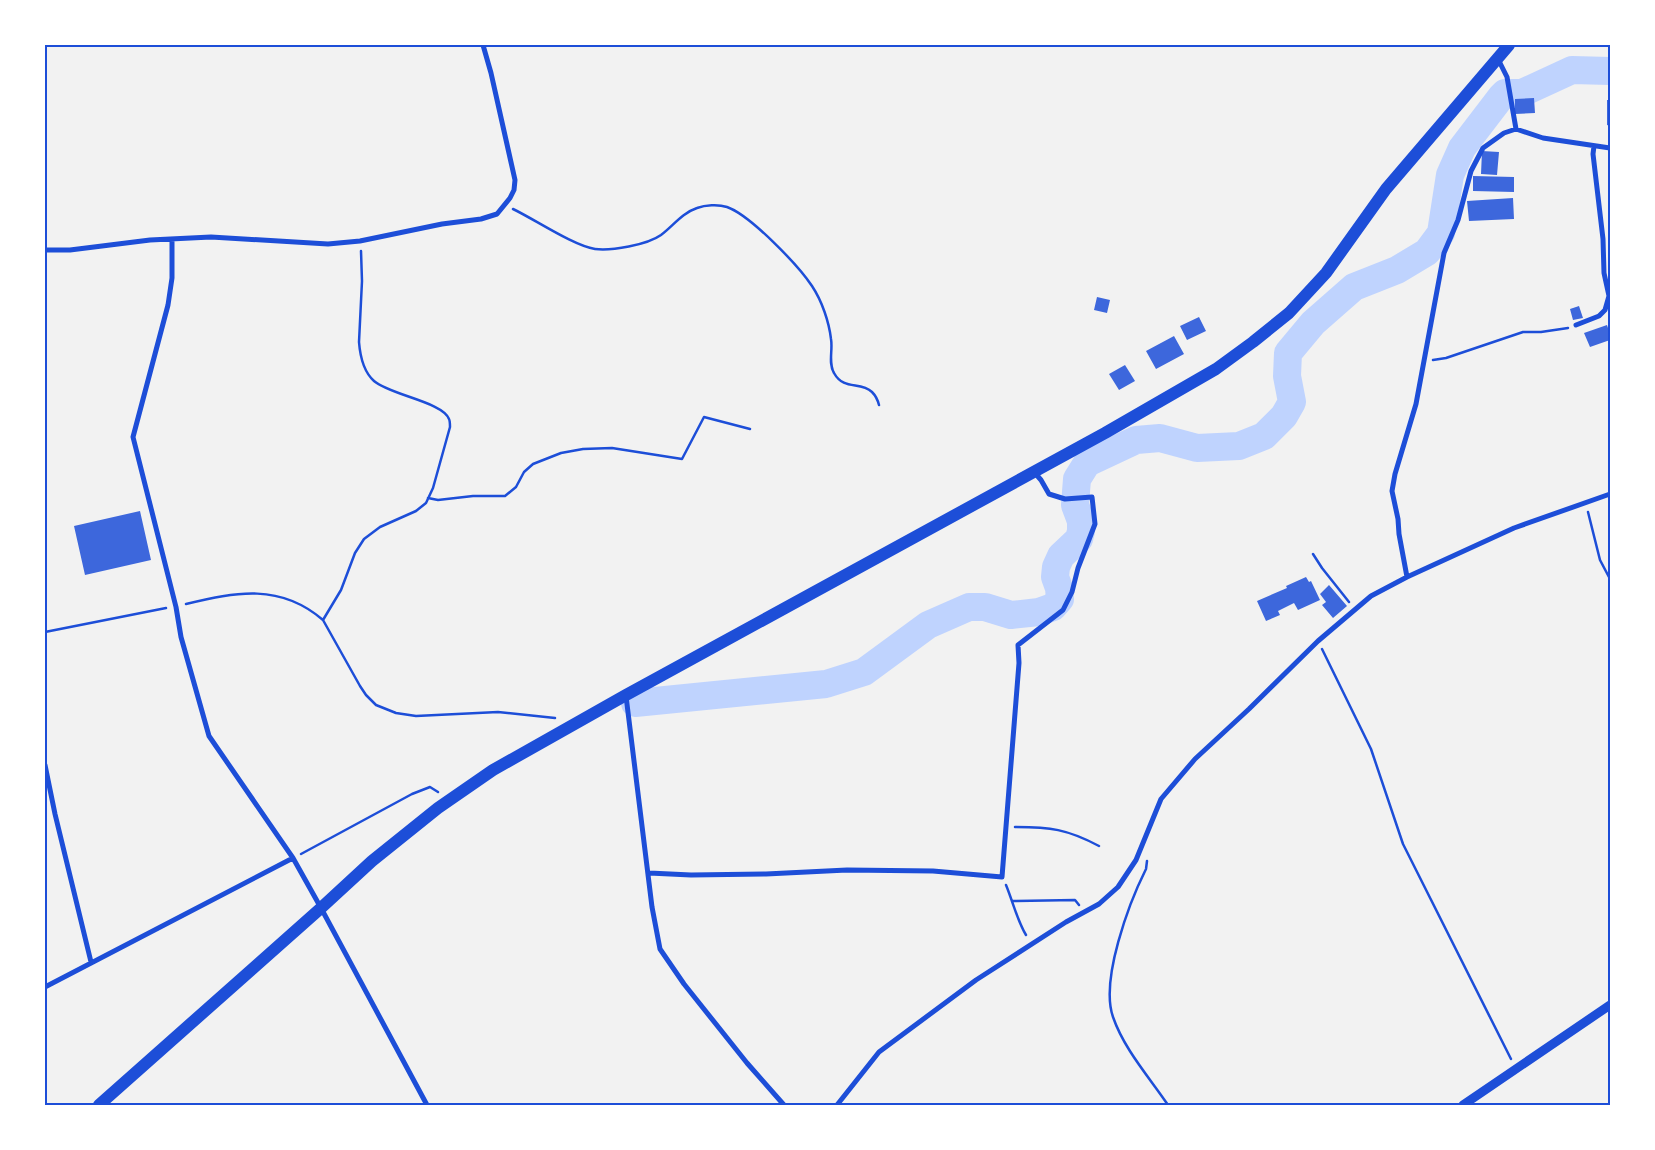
<svg xmlns="http://www.w3.org/2000/svg" width="1655" height="1150" viewBox="0 0 1655 1150" font-family="Cabin,sans-serif">
<style>
.lines{fill:none;stroke-linecap:round;stroke-linejoin:round}
.river{stroke:#bfd3fe;stroke-width:28}
.building{fill:#3d67dc}
.path{stroke:#1d4ed8;stroke-width:2.5}
.minor{stroke:#1d4ed8;stroke-width:5}
.tertiary{stroke:#1d4ed8;stroke-width:9}
.primary{stroke:#1d4ed8;stroke-width:12}
.neatline{fill:none;stroke:#1d4ed8;stroke-width:2}
</style>
<rect width="100%" height="100%" fill="#f2f2f2"/>
<g class="lines">
<path class="river" d="M635,703L826,684L864,672L928,625L969,607H985L1011,615L1039,612L1053,607L1060,599L1059,588L1055,577L1056,567L1061,556L1079,539L1081,531V521L1075,505L1077,479L1087,463L1136,440L1160,438L1197,448L1239,446L1264,436L1284,416L1292,402L1287,376L1288,353L1313,323L1354,287L1397,270L1427,252L1441,233L1450,175L1462,148L1501,97L1505,93H1522L1572,70L1610,71"/>
</g>
<path class="building" d="M1534,98L1535,113L1515,114V99Z
M1607,100H1610V126L1607,125Z
M1482,151L1499,152L1497,175L1481,174Z
M1473,176L1514,177V192L1473,191Z
M1513,198L1514,219L1469,221L1467,201Z
M1097,297L1110,300L1107,313L1094,310Z
M1579,306L1583,318L1573,320L1570,309Z
M1199,317L1206,331L1187,340L1180,326Z
M1607,325L1610,334V340L1590,347L1584,333Z
M1174,336L1184,354L1156,369L1146,351Z
M1125,365L1135,381L1119,390L1109,374Z
M140,511L151,560L85,575L74,526Z
M1306,577L1309,582L1311,581L1320,600L1298,610L1294,603L1278,611L1280,615L1266,621L1257,601L1287,588L1286,586Z
M1329,585L1347,606L1333,618L1322,605L1326,602L1320,594Z"/>
<g class="lines">
<path class="path" d="M513,209C534,219 574,246 595,249C611,251 647,245 661,235C673,226 682,213 697,208C705,205 718,204 727,207C750,215 798,265 812,286C822,301 829,322 831,339C833,350 828,363 834,373C844,391 860,381 872,392C876,396 878,401 879,405
M1433,360L1446,358L1523,332H1541L1568,328
M428,498L438,500L473,496H505L516,487L524,472L533,464L561,453L583,449L612,448L682,459L704,417L750,429
M1588,512L1600,560L1610,579
M1313,554L1322,568L1349,602
M186,604C236,592 280,583 323,620L360,686L366,695L376,705L396,713L416,716L498,712L555,718
M323,620L341,590L355,553L364,539L380,527L416,511L426,503L433,488L450,427C450,424 450,421 449,419C443,402 390,395 374,381C364,372 360,355 359,342L362,281L361,251
M45,632L166,608
M1322,649L1371,749L1403,844L1511,1059
M1015,827C1050,827 1067,829 1099,846
M301,854L412,794L430,787L438,792
M1147,861L1146,869C1129,903 1100,980 1113,1017C1124,1049 1149,1077 1168,1105
M1006,885C1013,902 1017,920 1026,935
M1013,901L1075,900L1079,905"/>
<path class="minor" d="M1498,59L1507,77L1516,129L1543,138L1610,148
M172,239V278L168,305L133,437L176,607L181,637L209,736L293,858L321,908L427,1105
M45,250H70L150,240L211,237L328,244L360,241L442,224L481,219L497,214L510,198L514,190L515,180L491,73L483,45
M1576,325L1599,316L1605,310L1609,296L1604,273L1603,239L1593,154L1594,146
M1407,577L1399,534L1398,519L1392,491L1395,474L1416,404L1444,253L1458,220L1471,171L1483,148L1504,133L1516,129
M626,696L652,907L660,949L684,984L747,1063L784,1105
M45,765L55,814L91,962
M649,873L691,875L766,874L847,870L933,871L1002,877L1019,663L1018,645L1063,610L1072,592L1078,568L1095,524L1092,497L1065,499L1049,494L1041,480L1034,472
M45,987L293,858
M837,1105L879,1052L976,980L1066,922L1099,904L1118,887L1136,860L1161,799L1195,759L1249,709L1318,641L1371,596L1407,577L1514,528L1610,494"/>
<path class="tertiary" d="M1463,1105L1610,1005"/>
<path class="primary" d="M99,1105L321,908L372,861L438,808L493,770L626,695L1105,433L1216,369L1253,342L1289,313L1326,273L1386,189L1509,45"/>
</g>
<rect width="1655" height="1150" fill="none" stroke="#ffffff" stroke-width="92"/>
<rect x="46" y="46" width="1563" height="1058" class="neatline"/>
</svg>
